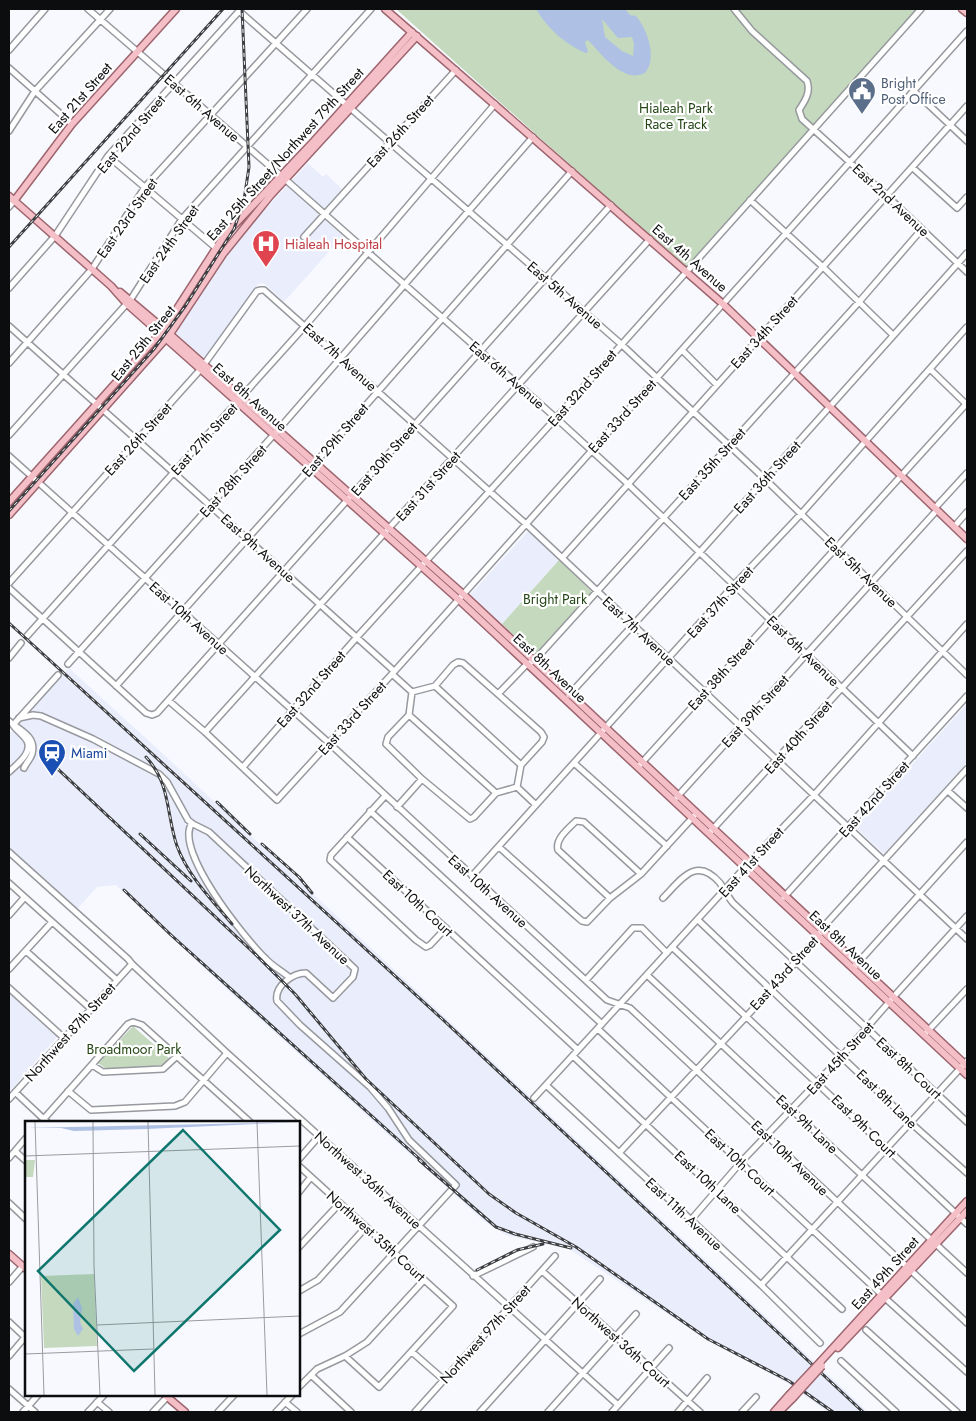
<svg xmlns="http://www.w3.org/2000/svg" width="976" height="1421" viewBox="0 0 976 1421" font-family="Jost,sans-serif">
<style>
.built{fill:#eaeefc}
.green{fill:#c4d9bd}
.water{fill:#aec1e5;fill-rule:evenodd}
.lines{fill:none;stroke-linecap:round;stroke-linejoin:round}
.minor-casing{stroke:#97999e;stroke-width:8}
.major-casing{stroke:#9e656e;stroke-width:9}
.minor{stroke:#fff;stroke-width:5}
.major{stroke:#f4bfc7;stroke-width:6}
.rail-casing{stroke:#3e3f42;stroke-width:3}
.rail{stroke:#fff;stroke-width:1;stroke-dasharray:4;stroke-linecap:butt}
.major-bridge-casing{stroke:#9e656e;stroke-width:9;stroke-linecap:butt}
.major-bridge{stroke:#f4bfc7;stroke-width:6}
.labels{text-anchor:middle;stroke-width:4.5;stroke-linejoin:round;paint-order:stroke}
.service-label{font-size:14px;fill:#4e5e75;stroke:#fff;text-anchor:start}
.street-label{font-size:14px;fill:#0c0d0f;stroke:#fff}
.park-label{font-size:14px;fill:#244616;stroke:#fff}
.health-label{font-size:14px;fill:#be3a42;stroke:#fff;text-anchor:start}
.transit-label{font-size:14px;fill:#164399;stroke:#fff;text-anchor:start}
.inset-road{fill:none;stroke:#999b9f;stroke-width:1}
.view{fill:#0f766e;fill-opacity:0.15;stroke:#0f766e;stroke-width:2.5}
.inset-edge{fill:none;stroke:#0c0d0f;stroke-width:2.5}
</style>
<rect width="100%" height="100%" fill="#f7f9ff"/>
<path class="built" d="M308,163L323,177L326,174L342,189L319,214L343,236L284,302L265,284L261,283L257,285L204,359L175,333L226,252Z
M528,531L559,560L502,624L470,595Z
M69,668L161,752L868,1412H828L792,1386L686,1326L569,1249L506,1235L484,1221L230,992L116,885L97,887L77,909L9,850V734Z
M967,704V763L884,854L855,827Z
M9,993L57,1037L9,1092Z"/>
<path class="green" d="M396,9H917L685,268Z
M559,560L592,592L537,653L534,654L502,624Z
M133,1026L169,1058L162,1065L108,1070L98,1063Z"/>
<path class="water" d="M536,9H625L630,15L636,16C647,29 658,58 645,73C624,84 602,55 590,42L587,40L585,42L588,52L586,53C566,45 547,28 536,9ZM602,19L618,38L632,37L634,44L633,56L622,51L605,37Z"/>
<g class="lines">
<defs>
<path id="minor" d="M88,9L286,180L556,418L628,484L913,756
M734,9L752,31L807,81C811,92 805,101 799,110L802,119L886,195L967,272
M239,11L621,344L765,479L967,675
M9,50L45,9
M9,68L72,124
M914,91L967,141
M9,131L35,91L110,9
M108,156L216,248
M913,168L957,208L967,197
M750,200L823,267L893,335
M9,207L14,201
M304,237L456,70
M9,288L55,236L108,156L241,9
M9,326L174,473L394,671
M682,350L717,385
M9,363L92,269L145,187L307,9
M930,369L966,404
M9,435L131,299L182,219L371,9
M9,456L329,743L607,1000L630,1008L967,1323
M935,508L967,473
M954,527L967,512
M562,558L967,106
M9,583L200,370L257,291L261,290H264L526,524L967,939
M9,588L146,713L152,715L157,713L611,205
M27,636L305,326L495,104
M9,658L21,643
M458,662L463,663L541,732L544,737L542,742L521,765L517,787L496,793L474,817L470,819L422,779L386,744L388,737L409,715L412,692L435,686L453,665Z
M68,664L278,430L533,137
M392,674L412,692
M116,686L315,463L572,171
M435,686L521,765
M498,694L527,664L534,661L859,302L922,229
M569,695L699,553L967,253
M169,701L205,732L277,800L392,674L967,31
M409,715L496,793
M19,718L33,715L41,716L93,739L159,774L167,782L188,820L193,824L209,832L355,969L353,977L333,998L306,973C293,973 274,986 277,1001L300,1025L370,1087L388,1108L409,1140L456,1185L340,1312L299,1334
M9,721C19,730 37,736 32,754C30,760 26,763 24,768
M13,725L58,675
M205,732L650,239
M574,763L667,846
M243,767L357,637L556,418L921,9
M638,767L967,403
M9,772C16,765 33,753 27,741C24,735 17,731 13,725
M517,787L536,805
M948,791L967,808
M385,796L331,855L330,860L416,940L426,947L430,945L446,928
M677,797L937,510
M397,807L422,779
M370,811L602,1024
M192,823C173,850 246,940 266,959C272,966 282,971 290,978
M711,831L967,551
M347,837L578,1050
M499,847L575,915L582,921L587,922L610,898L641,874L695,815
M9,852L128,959L132,964L227,1053L618,1405
M472,876L734,585L801,514L967,327
M9,883L117,980
M784,897L967,696
M610,898L558,850C555,839 568,829 576,821L584,822L641,874
M663,898C681,880 696,855 720,883C724,889 728,897 733,903L967,1122
M9,915L24,898
M698,920L911,1123L967,1173
M672,947L967,1224
M26,951L91,1009
M855,966L967,842
M9,969L52,922
M647,975L967,1273
M586,980L633,928H642L667,953
M9,988L64,1038
M598,1029L882,1295
M924,1035L967,989
M573,1056L842,1309
M92,1065L103,1072L163,1069L177,1056
M546,1085L761,1285L820,1343
M68,1091L91,1110L175,1106L185,1102L227,1053
M15,1092L47,1122
M534,1098L749,863L814,795L967,624
M9,1099L132,964
M41,1122L128,1024L133,1022L142,1025L250,1122
M15,1151L26,1161
M619,1153L771,990L815,940L825,925L967,769
M9,1158L26,1138
M299,1159L320,1135
M299,1166L453,1306L379,1387L345,1356
M299,1192L311,1177
M9,1203L26,1219
M690,1221L741,1162L842,1056L897,993L967,916
M299,1247L340,1203
M542,1271L700,1412
M473,1276L533,1247
M9,1282L23,1266
M761,1285L967,1061
M299,1291L318,1280L366,1227
M885,1298L967,1372
M9,1322L26,1338
M866,1330L957,1412
M412,1352L444,1380
M9,1356L26,1336
M841,1361L896,1412
M311,1375L351,1412
M299,1387L317,1369L345,1356L367,1342L424,1280
M9,1389L35,1412
M97,1402L109,1412
M285,1402L297,1412
M23,1412L38,1395
M88,1412L104,1395
M153,1412L169,1395
M218,1412L234,1395
M276,1412L292,1395
M415,1412L555,1256
M480,1412L600,1279
M548,1412L636,1314
M612,1412L669,1348
M678,1412L707,1378
M742,1412L756,1397"/>
<path id="major" d="M385,9L723,304L967,539
M962,9L967,13
M9,196L111,286L127,304L189,359L458,599L967,1075
M14,201L72,124L176,9
M120,292L164,329L463,594L967,1066
M9,502L164,329L224,236L314,141L412,32
M9,515L170,334L223,254L270,196L417,36
M9,1254L26,1269
M838,1348L967,1211
M821,1361L967,1201
M165,1395L185,1412
M780,1411L793,1398
M774,1412L789,1395"/>
</defs>
<use href="#minor" class="minor-casing"/>
<use href="#major" class="major-casing"/>
<use href="#minor" class="minor"/>
<use href="#major" class="major"/>
<defs>
<path id="rail" d="M9,247L223,9
M9,511L154,349L186,305L234,229L244,200L249,167L242,9
M9,623L440,1017L863,1412
M45,757L256,955L295,994L366,1079L489,1194L516,1213L576,1247L708,1339L789,1381L833,1412
M146,757C171,784 166,814 177,846C188,876 212,900 232,924
M217,802L250,834
M140,834L191,881
M262,844L299,877L312,893
M124,890L171,935L425,1164
M419,1160L496,1227L515,1234L571,1248
M477,1270L517,1250L543,1244"/>
</defs>
<use href="#rail" class="rail-casing"/>
<use href="#rail" class="rail"/>
<defs>
<path id="major-bridge" d="M789,1395L821,1361
M793,1398L822,1366"/>
</defs>
<use href="#major-bridge" class="major-bridge-casing"/>
<use href="#major-bridge" class="major-bridge"/>
</g>
<defs>
<symbol id="civic-pin" viewBox="-11 -11 22 30"><path d="M0 17L-7.5 6A9.5 9.5 0 1 1 7.5 6Z" fill="#5c6f8a" stroke="#fff"/><path d="M-.6-6.5H3V-4.5H.6V-3L4-1V1h2V6H-6V1h2V-1L-.6-3ZM-1.2 2.5V6h2.4V2.5Z" fill="#fff"/></symbol>
<symbol id="hospital-pin" viewBox="-11 -11 22 30"><path d="M0 17L-7.5 6A9.5 9.5 0 1 1 7.5 6Z" fill="#e0444e" stroke="#fff"/><path d="M-5-5h3v3.5h4V-5h3V5h-3V1.5h-4V5h-3Z" fill="#fff"/></symbol>
<symbol id="station-pin" viewBox="-11 -11 22 30"><path d="M0 17L-7.5 6A9.5 9.5 0 1 1 7.5 6Z" fill="#1a4fb4" stroke="#fff"/><path d="M-3-6H3Q5-6 5-4V2Q5 4 3 4L4.5 6H3L1.5 4h-3L-3 6H-4.5L-3 4Q-5 4-5 2V-4Q-5-6-3-6ZM-3.5-4v3h7v-3ZM-3.5 1v1.5H-2V1ZM2 1v1.5H3.5V1Z" fill="#fff"/></symbol>
</defs>
<g fill-rule="evenodd">
<use href="#civic-pin" x="846" y="75" width="32" height="43"/>
<use href="#hospital-pin" x="250" y="228" width="32" height="43"/>
<use href="#station-pin" x="36" y="737" width="32" height="43"/>
</g>
<g class="labels">
<g class="service-label">
<text x="881" y="88">Bright<tspan x="881" dy="16">Post Office</tspan></text>
</g>
<g class="street-label">
<text transform="translate(80 98) rotate(-49)" y="5">East 21st Street</text>
<text transform="translate(202 108) rotate(41)" y="5">East 6th Avenue</text>
<text transform="translate(400 131) rotate(-48)" y="5">East 26th Street</text>
<text transform="translate(131 134) rotate(-50)" y="5">East 22nd Street</text>
<text transform="translate(285 154) rotate(-48)" y="5">East 25th Street/Northwest 79th Street</text>
<text transform="translate(891 200) rotate(43)" y="5">East 2nd Avenue</text>
<text transform="translate(127 218) rotate(-55)" y="5">East 23rd Street</text>
<text transform="translate(169 244) rotate(-55)" y="5">East 24th Street</text>
<text transform="translate(690 258) rotate(41)" y="5">East 4th Avenue</text>
<text transform="translate(565 295) rotate(41)" y="5">East 5th Avenue</text>
<text transform="translate(764 332) rotate(-48)" y="5">East 34th Street</text>
<text transform="translate(143 343) rotate(-51)" y="5">East 25th Street</text>
<text transform="translate(340 357) rotate(42)" y="5">East 7th Avenue</text>
<text transform="translate(507 375) rotate(41)" y="5">East 6th Avenue</text>
<text transform="translate(582 388) rotate(-49)" y="5">East 32nd Street</text>
<text transform="translate(250 397) rotate(42)" y="5">East 8th Avenue</text>
<text transform="translate(622 416) rotate(-48)" y="5">East 33rd Street</text>
<text transform="translate(138 439) rotate(-48)" y="5">East 26th Street</text>
<text transform="translate(204 439) rotate(-48)" y="5">East 27th Street</text>
<text transform="translate(335 440) rotate(-49)" y="5">East 29th Street</text>
<text transform="translate(384 459) rotate(-49)" y="5">East 30th Street</text>
<text transform="translate(712 464) rotate(-48)" y="5">East 35th Street</text>
<text transform="translate(767 477) rotate(-48)" y="5">East 36th Street</text>
<text transform="translate(233 481) rotate(-48)" y="5">East 28th Street</text>
<text transform="translate(428 486) rotate(-48)" y="5">East 31st Street</text>
<text transform="translate(258 548) rotate(42)" y="5">East 9th Avenue</text>
<text transform="translate(861 572) rotate(44)" y="5">East 5th Avenue</text>
<text transform="translate(720 602) rotate(-48)" y="5">East 37th Street</text>
<text transform="translate(189 618) rotate(42)" y="5">East 10th Avenue</text>
<text transform="translate(639 631) rotate(43)" y="5">East 7th Avenue</text>
<text transform="translate(803 651) rotate(44)" y="5">East 6th Avenue</text>
<text transform="translate(550 668) rotate(43)" y="5">East 8th Avenue</text>
<text transform="translate(721 674) rotate(-48)" y="5">East 38th Street</text>
<text transform="translate(311 689) rotate(-49)" y="5">East 32nd Street</text>
<text transform="translate(755 711) rotate(-48)" y="5">East 39th Street</text>
<text transform="translate(352 718) rotate(-48)" y="5">East 33rd Street</text>
<text transform="translate(798 737) rotate(-48)" y="5">East 40th Street</text>
<text transform="translate(874 799) rotate(-48)" y="5">East 42nd Street</text>
<text transform="translate(751 862) rotate(-48)" y="5">East 41st Street</text>
<text transform="translate(488 891) rotate(42)" y="5">East 10th Avenue</text>
<text transform="translate(418 903) rotate(43)" y="5">East 10th Court</text>
<text transform="translate(297 915) rotate(43)" y="5">Northwest 37th Avenue</text>
<text transform="translate(846 945) rotate(43)" y="5">East 8th Avenue</text>
<text transform="translate(784 973) rotate(-48)" y="5">East 43rd Street</text>
<text transform="translate(70 1032) rotate(-48)" y="5">Northwest 87th Street</text>
<text transform="translate(840 1058) rotate(-48)" y="5">East 45th Street</text>
<text transform="translate(909 1068) rotate(43)" y="5">East 8th Court</text>
<text transform="translate(887 1099) rotate(44)" y="5">East 8th Lane</text>
<text transform="translate(807 1124) rotate(43)" y="5">East 9th Lane</text>
<text transform="translate(864 1126) rotate(44)" y="5">East 9th Court</text>
<text transform="translate(790 1158) rotate(44)" y="5">East 10th Avenue</text>
<text transform="translate(740 1162) rotate(43)" y="5">East 10th Court</text>
<text transform="translate(368 1180) rotate(42)" y="5">Northwest 36th Avenue</text>
<text transform="translate(708 1182) rotate(43)" y="5">East 10th Lane</text>
<text transform="translate(684 1214) rotate(43)" y="5">East 11th Avenue</text>
<text transform="translate(376 1236) rotate(42)" y="5">Northwest 35th Court</text>
<text transform="translate(885 1273) rotate(-48)" y="5">East 49th Street</text>
<text transform="translate(485 1334) rotate(-48)" y="5">Northwest 97th Street</text>
<text transform="translate(621 1342) rotate(42)" y="5">Northwest 36th Court</text>
</g>
<g class="park-label">
<text x="676" y="113">Hialeah Park<tspan x="676" dy="16">Race Track</tspan></text>
<text x="555" y="604">Bright Park</text>
<text x="134" y="1054">Broadmoor Park</text>
</g>
<g class="health-label">
<text x="285" y="249">Hialeah Hospital</text>
</g>
<g class="transit-label">
<text x="71" y="758">Miami</text>
</g>
</g>
<g transform="translate(25 1121)">
<rect width="275" height="275" fill="#f7f9ff"/>
<path d="M0,39H10L8,56H0ZM69,153L72,225L19,227L16,155Z" fill="#c4d9bd"/>
<path d="M275,1L121,8L49,10L36,7H0ZM53,176L57,187L55,201L58,208L53,215L49,208L48,183Z" fill="#aec1e5"/>
<path class="inset-road" d="M10,1L19,274M68,1L69,145L75,274M123,1L130,274M232,1L242,274M0,35L275,25M72,204L275,195M0,233L128,228"/>
<path class="view" d="M158,9L255,109L109,250L13,150Z"/>
<rect width="275" height="275" class="inset-edge"/>
</g>
<rect width="976" height="1421" fill="none" stroke="#0c0d0f" stroke-width="20"/>
</svg>
